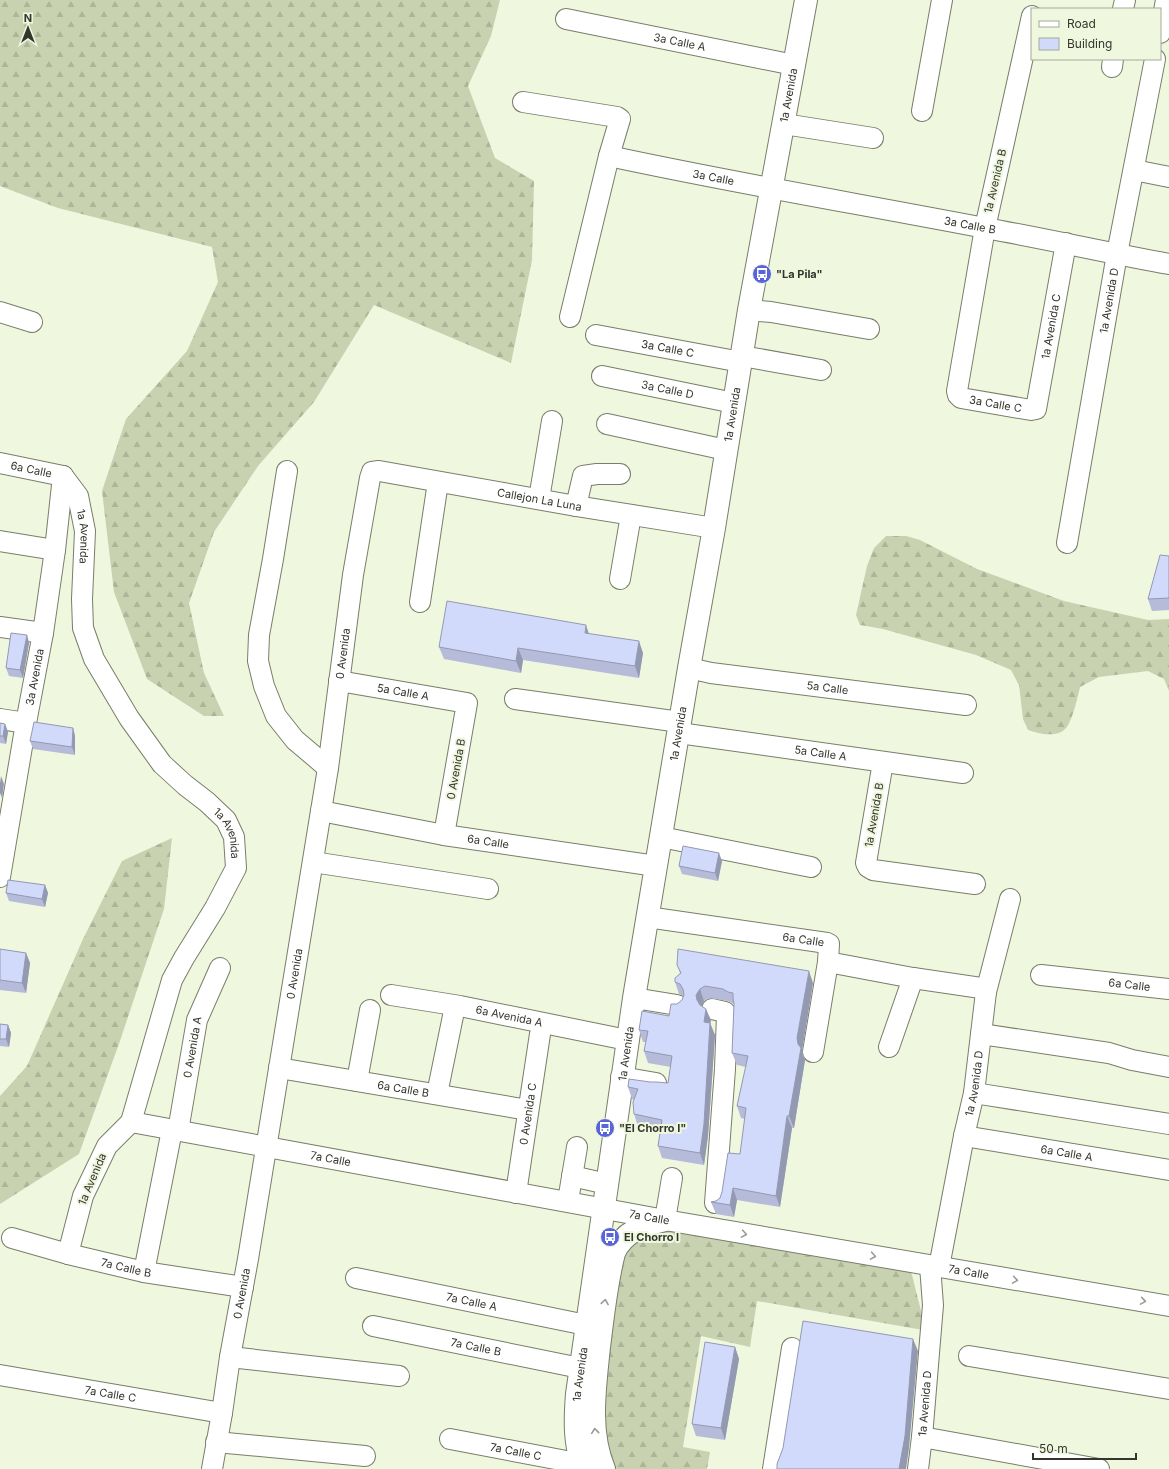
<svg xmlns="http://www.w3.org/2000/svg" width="1169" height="1469" viewBox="0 0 1169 1469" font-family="Inter,sans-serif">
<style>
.forest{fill:url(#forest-firs)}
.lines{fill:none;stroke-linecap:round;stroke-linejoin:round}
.minor-casing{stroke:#787e69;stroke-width:22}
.major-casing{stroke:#787e69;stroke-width:24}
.minor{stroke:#fff;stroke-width:20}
.major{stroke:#fff;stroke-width:22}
.wall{fill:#b5bbd9}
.shaded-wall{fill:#9399b0}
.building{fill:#d2dafc;stroke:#9399b0}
.oneway{stroke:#999a96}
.labels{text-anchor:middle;stroke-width:4;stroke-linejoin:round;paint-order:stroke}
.street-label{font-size:11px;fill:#33362d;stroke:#eff7df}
.poi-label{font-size:11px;font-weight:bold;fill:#33362d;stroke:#eff7df;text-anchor:start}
</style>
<defs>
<pattern id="forest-firs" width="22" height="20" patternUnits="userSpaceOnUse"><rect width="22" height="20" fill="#c8d2b0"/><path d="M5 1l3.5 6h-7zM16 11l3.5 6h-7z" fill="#acb598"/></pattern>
</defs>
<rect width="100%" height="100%" fill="#eff7df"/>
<path class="forest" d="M0,0H500L491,36L468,86L495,158L534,181L532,260L511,363L374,305L314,402L258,466L214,532L189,603L204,673L224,716H204L147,679L114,592L102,491L126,419L187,351L218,282L212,247L58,208L0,186Z
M886,536H906L920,540L977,569L1064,601L1148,620L1169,619V691L1164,679L1148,671L1099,677L1080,687C1078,696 1072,722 1066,728C1058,738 1039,734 1028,730L1023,719L1019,685L1011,670L976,655L883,629L860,625L856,615L867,566L874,548Z
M172,838L164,909L120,1041L79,1154L0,1204V1096L27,1066L83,939L122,861Z
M667,1226L911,1271L921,1311L923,1330L757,1301L750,1347L701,1336L683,1447L710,1452L707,1469H612L600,1428L615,1258L629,1243Z"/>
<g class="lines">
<defs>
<g id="minor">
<path d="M1123,9L1125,0"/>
<path id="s1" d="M1032,16L985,228L957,391L958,395L961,398L1031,410L1036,409L1066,243"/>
<path id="s2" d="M566,19L794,65"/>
<path d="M1160,33L1166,0"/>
<path d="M1112,67L1113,59"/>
<path id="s3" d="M523,102L617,117L620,119L609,156C734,183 860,204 985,228C1047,239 1108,253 1169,264"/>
<path d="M922,111L942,0"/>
<path d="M784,124L873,138"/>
<path d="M1134,170L1169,177"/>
<path d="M749,310L771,312L869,329"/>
<path d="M0,312L32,322"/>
<path d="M570,317L609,156"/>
<path id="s4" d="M596,335L741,362"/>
<path d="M742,356L821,370"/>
<path id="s5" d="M602,376L734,403"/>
<path d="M607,424L726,450"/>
<path id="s6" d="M0,463L63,476"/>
<path d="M287,471L273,559L259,635L258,661L264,686L276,716L295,740L328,768"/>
<path id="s7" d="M63,476L78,496L85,531L82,599L83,628L94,659L129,718L162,764L185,785L207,802L226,820L234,837L236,868L215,908L184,958L172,980L131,1122L107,1146L83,1196L68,1254"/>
<path d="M539,499L552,421"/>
<path d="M576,506L583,476L597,474H620"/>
<path d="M0,541L55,550"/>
<path id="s8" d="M1067,543L1117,254L1155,59"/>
<path d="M620,579L631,515"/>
<path d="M420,602L438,482"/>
<path d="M0,627L43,633"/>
<path id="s9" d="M689,668L711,673L966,705"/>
<path id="s10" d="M339,681L467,703L444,835"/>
<path d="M515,699L680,722"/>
<path d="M0,719L26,723"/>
<path id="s11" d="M679,733L963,773"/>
<path d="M883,762L866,863L868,867L873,870L975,884"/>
<path id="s12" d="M321,811L444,835L656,866"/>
<path d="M661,837L811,867"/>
<path d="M313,862L488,889"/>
<path id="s13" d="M0,877L26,723L43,633L55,550L63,476"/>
<path id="s14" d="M647,917L827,943L829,944L828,962L813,1052"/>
<path d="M828,962L913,978L981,988L986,992"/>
<path id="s15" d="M1041,975L1169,989"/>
<path id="s16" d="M391,995L460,1006L627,1040"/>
<path d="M634,998L677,1005"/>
<path d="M712,1009L725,1012L727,1015L725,1069L715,1203"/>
<path d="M981,1034L1109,1053L1132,1060L1169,1067"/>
<path d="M889,1047L913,978"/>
<path id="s17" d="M279,1068L528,1110"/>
<path d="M621,1077L656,1083"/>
<path d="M357,1081L370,1010"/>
<path d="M974,1093L1169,1124"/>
<path d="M437,1094L453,1016"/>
<path id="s18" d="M131,1122L665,1220L1169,1306"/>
<path id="s19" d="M178,1131L197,1020L220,968"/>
<path id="s20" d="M964,1136L1169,1170"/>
<path d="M572,1176L607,1184"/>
<path id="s21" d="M516,1193L540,1034"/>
<path d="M568,1201L577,1147"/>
<path d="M665,1220L672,1178"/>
<path id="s22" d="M12,1238L68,1254L144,1272L243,1287"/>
<path id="s23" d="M939,1267L964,1136L974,1093L986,992L1010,899"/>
<path d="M144,1272L172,1130"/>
<path id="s24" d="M356,1278L586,1325"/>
<path id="s25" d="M373,1326L580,1368"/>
<path d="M969,1356L1169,1389"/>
<path d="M230,1357L399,1376"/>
<path id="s26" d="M0,1375L222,1413"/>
<path d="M922,1437L1099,1469"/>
<path id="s27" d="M450,1439L582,1464"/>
<path d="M216,1442L365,1456"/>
<path id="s28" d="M212,1469L222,1413L230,1357L248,1259L328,768L353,575L370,478L372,472L379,471L576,506L714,528"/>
<path d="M773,1469L792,1348"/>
<path id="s29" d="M918,1469L922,1437L933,1305L930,1266"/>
</g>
<g id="major">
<path id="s30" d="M584,1469C574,1445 575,1419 577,1394L634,998L689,668L714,528L749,310L806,0"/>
<path d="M604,1469C588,1431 595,1387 599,1347C603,1316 606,1284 614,1253C623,1232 643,1225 665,1220"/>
</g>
</defs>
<use href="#minor" class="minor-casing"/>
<use href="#major" class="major-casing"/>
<use href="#minor" class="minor"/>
<use href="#major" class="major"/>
</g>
<path class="wall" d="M1169,556V610L1152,611L1148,599Z
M589,634L643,653L639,678L523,660L521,673L444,659L439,647Z
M27,635L29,643L23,678L9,676L6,668Z
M0,723L5,724L8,732L6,744L0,743Z
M73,728L75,736V755L33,749L30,741Z
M722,861L718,881L682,874L679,866Z
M45,885L48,893L45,907L9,901L6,893Z
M0,949L26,953L30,963L26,993L0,990Z
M677,965L813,983L802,1050L805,1060L794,1128H792L780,1207L737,1200L734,1217L716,1214L711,1202L716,1201L720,1198L740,1154L745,1119L741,1118L737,1106L746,1067L737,1065L732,1053L734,1004L728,1001L709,998L704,1001L701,1006L711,1020L710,1023L715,1035L708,1136L704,1165L662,1158L658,1146L660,1131L638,1126L634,1114V1100L632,1099L628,1087L650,1082L668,1083L671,1067L648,1063L644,1051L646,1042H643L639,1030L669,1016L677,1004L682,1000L684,996L679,994L675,982L680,973Z
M0,1024L8,1025L11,1033L9,1047L0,1046Z
M735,1347L739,1359L725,1440L696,1436L692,1424Z"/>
<path class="shaded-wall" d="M586,625L590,637L585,633Z
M27,635L29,643L23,678L20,670Z
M639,641L643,653L639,678L635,666Z
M518,648L523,660L521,673L516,661Z
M5,724L8,732L6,744L3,736Z
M73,728L75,736V755L72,747Z
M1,776L4,784L2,798L0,793V783Z
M719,853L722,861L718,881L715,873Z
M45,885L48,893L45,907L42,899Z
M26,953L30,963L26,993L22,983Z
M809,971L813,983L802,1051L805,1060L794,1128L789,1116L798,1044L797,1038Z
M700,989L704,1001L701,1007L697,1000L696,995Z
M706,1009L711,1020L709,1034L704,1022Z
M710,1023L715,1035L708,1136L704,1165L700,1153Z
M8,1025L11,1033L9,1047L6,1039Z
M787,1116L792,1128L780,1207L776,1196Z
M733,1188L737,1200L734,1217L730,1205Z
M913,1339L918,1351L909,1448L906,1469H899Z
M735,1347L739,1359L725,1440L721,1428Z"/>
<path class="building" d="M1160,555L1169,556V598L1148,599Z
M447,601L586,625L585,633L639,641L635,666L518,648L516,661L439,647Z
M11,633L27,635L20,670L6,668Z
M34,722L73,728L72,747L30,741Z
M0,723L5,724L3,736H0Z
M683,846L719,853L715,873L679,866Z
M8,880L45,885L42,899L6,893Z
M0,949L26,953L22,983L0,980Z
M678,949L809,971L797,1038L798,1044L801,1048L789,1116H787L776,1196L733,1188L730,1205L711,1202L716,1201L720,1198L722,1192L728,1153L740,1154L746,1108L737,1106L748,1056L732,1053L734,1004L733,998V993L728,992L723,989L705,986L700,989L696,995L697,1000L700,1005L706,1009L704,1022L710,1023L704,1124L700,1153L658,1146L662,1120L634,1114L633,1102L638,1089L628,1087L629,1079L650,1082H656L668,1083L672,1056L644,1051L648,1031L639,1030L642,1011L669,1016L671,1004H677L682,1000L684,995L683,989L680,984L675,982V978L681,973L677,965Z
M0,1024L8,1025L6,1039H0Z
M803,1321L913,1339L905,1436L899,1469H777V1464L783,1448Z
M705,1342L735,1347L721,1428L692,1424Z"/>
<defs><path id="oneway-chevron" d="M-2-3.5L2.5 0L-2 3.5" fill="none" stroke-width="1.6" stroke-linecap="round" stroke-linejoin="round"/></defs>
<g class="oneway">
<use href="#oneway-chevron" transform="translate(744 1234) rotate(10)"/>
<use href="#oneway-chevron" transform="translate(873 1256) rotate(10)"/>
<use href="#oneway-chevron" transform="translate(1015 1280) rotate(9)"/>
<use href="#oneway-chevron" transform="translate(1143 1301) rotate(9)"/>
<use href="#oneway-chevron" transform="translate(605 1302) rotate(-81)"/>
<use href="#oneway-chevron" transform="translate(595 1431) rotate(-96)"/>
</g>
<defs>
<symbol id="bus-disc" viewBox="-11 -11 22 22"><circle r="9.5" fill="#5764db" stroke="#eff7df"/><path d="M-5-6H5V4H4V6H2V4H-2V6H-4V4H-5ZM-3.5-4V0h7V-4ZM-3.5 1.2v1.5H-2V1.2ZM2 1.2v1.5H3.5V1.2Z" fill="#fff"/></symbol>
</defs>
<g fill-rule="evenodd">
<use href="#bus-disc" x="751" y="263" width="22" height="22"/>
<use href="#bus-disc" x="594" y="1117" width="22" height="22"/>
<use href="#bus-disc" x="599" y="1226" width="22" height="22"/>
</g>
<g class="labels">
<g class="street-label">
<text dy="4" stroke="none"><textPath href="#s2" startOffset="116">3a Calle A</textPath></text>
<text dy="4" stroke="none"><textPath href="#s30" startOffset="1392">1a Avenida</textPath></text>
<text dy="4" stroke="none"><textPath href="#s3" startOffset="244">3a Calle</textPath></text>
<text transform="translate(995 181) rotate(-77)" y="4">1a Avenida B</text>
<text dy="4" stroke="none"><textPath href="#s3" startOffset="505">3a Calle B</textPath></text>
<text dy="4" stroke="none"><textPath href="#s8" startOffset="246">1a Avenida D</textPath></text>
<text dy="4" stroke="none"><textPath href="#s1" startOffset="551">1a Avenida C</textPath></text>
<text dy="4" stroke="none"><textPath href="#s4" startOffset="73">3a Calle C</textPath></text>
<text dy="4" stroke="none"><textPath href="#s5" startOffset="67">3a Calle D</textPath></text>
<text dy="4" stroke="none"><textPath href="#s1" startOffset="426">3a Calle C</textPath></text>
<text dy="4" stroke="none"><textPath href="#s30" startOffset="1068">1a Avenida</textPath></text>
<text dy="4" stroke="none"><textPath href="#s6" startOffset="32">6a Calle</textPath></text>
<text dy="4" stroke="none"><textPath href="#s28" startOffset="1180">Callejon La Luna</textPath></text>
<text dy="4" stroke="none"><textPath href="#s7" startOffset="66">1a Avenida</textPath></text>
<text dy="4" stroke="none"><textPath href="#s28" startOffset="826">0 Avenida</textPath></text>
<text dy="4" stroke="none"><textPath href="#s13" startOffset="203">3a Avenida</textPath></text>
<text dy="4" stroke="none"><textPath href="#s9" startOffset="140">5a Calle</textPath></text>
<text dy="4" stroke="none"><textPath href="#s10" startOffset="65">5a Calle A</textPath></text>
<text dy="4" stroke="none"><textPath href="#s30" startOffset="744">1a Avenida</textPath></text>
<text dy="4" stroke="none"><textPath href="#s11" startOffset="143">5a Calle A</textPath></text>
<text transform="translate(456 769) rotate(-80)" y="4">0 Avenida B</text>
<text transform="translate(874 815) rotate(-80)" y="4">1a Avenida B</text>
<text dy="4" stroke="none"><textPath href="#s7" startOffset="414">1a Avenida</textPath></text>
<text dy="4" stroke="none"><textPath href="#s12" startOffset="170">6a Calle</textPath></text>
<text dy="4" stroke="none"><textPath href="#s14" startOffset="158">6a Calle</textPath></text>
<text dy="4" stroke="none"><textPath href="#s28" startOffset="502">0 Avenida</textPath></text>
<text dy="4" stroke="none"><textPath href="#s15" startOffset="89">6a Calle</textPath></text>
<text dy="4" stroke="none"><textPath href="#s16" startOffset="120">6a Avenida A</textPath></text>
<text dy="4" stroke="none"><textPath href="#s19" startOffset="85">0 Avenida A</textPath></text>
<text dy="4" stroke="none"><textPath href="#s30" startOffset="420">1a Avenida</textPath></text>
<text dy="4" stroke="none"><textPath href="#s23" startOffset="187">1a Avenida D</textPath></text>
<text dy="4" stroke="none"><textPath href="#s17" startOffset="126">6a Calle B</textPath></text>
<text dy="4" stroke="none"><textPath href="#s21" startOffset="80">0 Avenida C</textPath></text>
<text dy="4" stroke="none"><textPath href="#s20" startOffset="104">6a Calle A</textPath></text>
<text dy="4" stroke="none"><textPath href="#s18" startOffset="203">7a Calle</textPath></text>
<text transform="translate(92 1179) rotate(-67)" y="4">1a Avenida</text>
<text dy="4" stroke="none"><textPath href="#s18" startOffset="527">7a Calle</textPath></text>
<text dy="4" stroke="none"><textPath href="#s22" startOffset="118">7a Calle B</textPath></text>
<text dy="4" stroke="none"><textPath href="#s18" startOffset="851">7a Calle</textPath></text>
<text dy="4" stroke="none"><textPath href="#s28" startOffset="178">0 Avenida</textPath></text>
<text dy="4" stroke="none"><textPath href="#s24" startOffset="118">7a Calle A</textPath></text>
<text dy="4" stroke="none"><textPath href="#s25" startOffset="105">7a Calle B</textPath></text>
<text dy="4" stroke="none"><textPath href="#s30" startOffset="96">1a Avenida</textPath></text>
<text dy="4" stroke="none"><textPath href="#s26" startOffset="112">7a Calle C</textPath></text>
<text dy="4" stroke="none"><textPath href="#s29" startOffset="66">1a Avenida D</textPath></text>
<text dy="4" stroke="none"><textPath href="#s27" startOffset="67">7a Calle C</textPath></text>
</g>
<g class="poi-label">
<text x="776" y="278">"La Pila"</text>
<text x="619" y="1132">"El Chorro I"</text>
<text x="624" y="1241">El Chorro I</text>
</g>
</g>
<rect x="1031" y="8" width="130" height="52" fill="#eff7df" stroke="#a4aa98"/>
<rect x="1039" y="21" width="20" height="6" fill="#ffffff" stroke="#a4aa98"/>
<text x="1067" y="28" font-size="12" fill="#33362d">Road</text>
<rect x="1039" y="38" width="20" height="12" fill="#d2dafc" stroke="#a4aa98"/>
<text x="1067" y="48" font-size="12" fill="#33362d">Building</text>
<g transform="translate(28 28)" stroke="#eff7df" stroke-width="3" paint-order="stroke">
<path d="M0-3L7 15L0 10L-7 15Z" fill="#33362d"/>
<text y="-6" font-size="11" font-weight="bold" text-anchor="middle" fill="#33362d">N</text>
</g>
<path d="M1033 1453v6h103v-6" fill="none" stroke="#33362d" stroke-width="2"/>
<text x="1039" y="1453" font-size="12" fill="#33362d" stroke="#eff7df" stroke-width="3" paint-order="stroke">50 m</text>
</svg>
